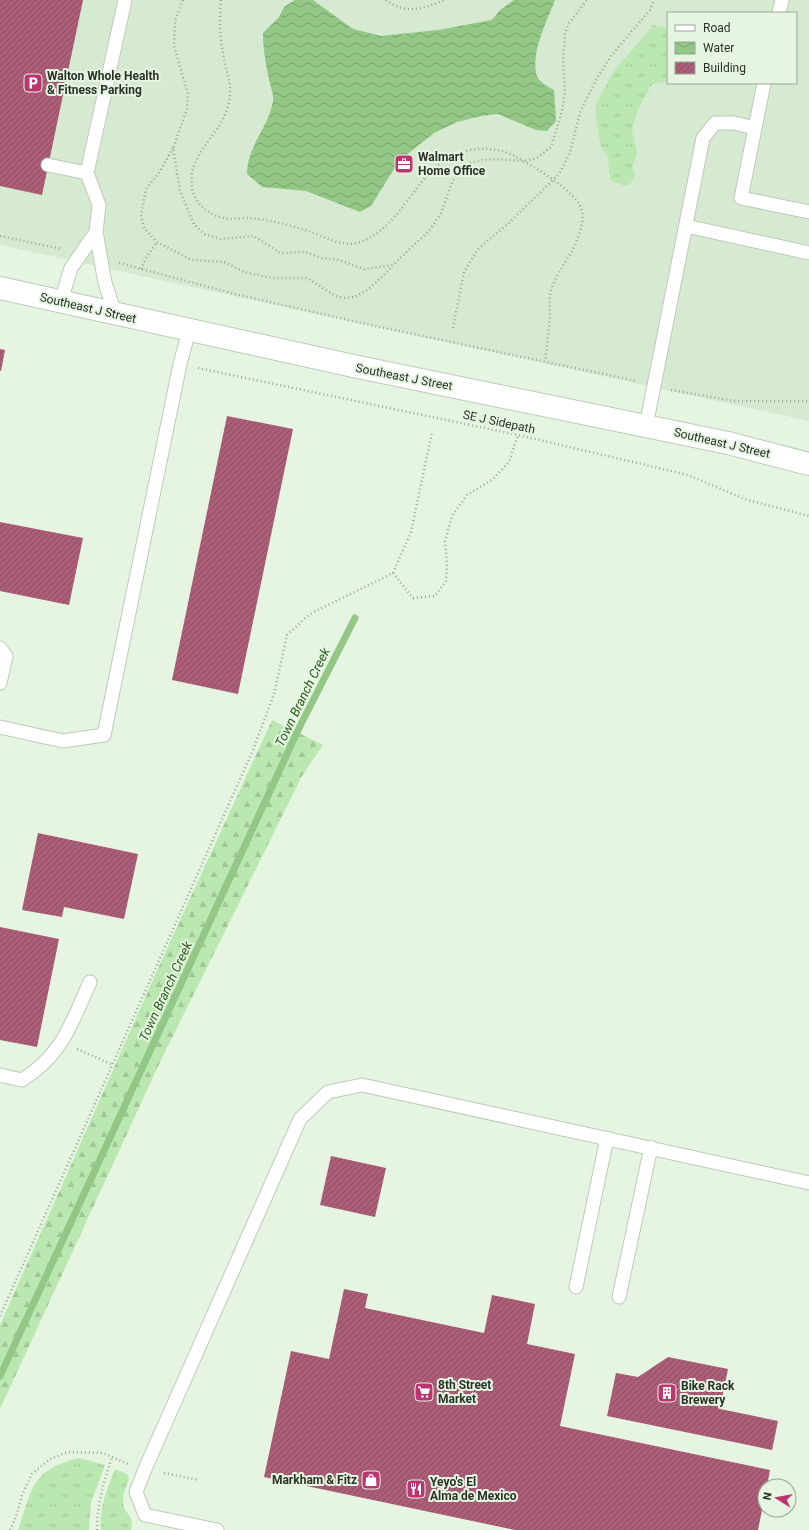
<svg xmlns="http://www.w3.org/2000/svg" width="809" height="1530" viewBox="0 0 809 1530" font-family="Roboto,sans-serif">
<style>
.built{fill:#d6ead1;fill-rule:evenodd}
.grass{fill:url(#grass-tufts)}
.forest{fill:url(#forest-firs)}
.water{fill:url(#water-waves)}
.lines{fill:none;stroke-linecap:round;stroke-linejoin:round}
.stream{stroke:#93c786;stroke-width:7}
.building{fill:url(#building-hatch)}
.lane-casing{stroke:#bccbb8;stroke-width:15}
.secondary-casing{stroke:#bccbb8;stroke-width:24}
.path{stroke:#9aa696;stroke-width:2.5;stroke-dasharray:1 3;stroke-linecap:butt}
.lane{stroke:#fff;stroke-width:13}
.secondary{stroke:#fff;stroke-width:22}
.labels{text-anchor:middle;stroke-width:4;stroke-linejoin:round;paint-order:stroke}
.poi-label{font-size:12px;font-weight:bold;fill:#2c322a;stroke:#e5f5e1;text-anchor:start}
.street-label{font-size:12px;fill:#2c322a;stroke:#e5f5e1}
.water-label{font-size:13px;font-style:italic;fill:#275919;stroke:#e5f5e1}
</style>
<defs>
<pattern id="grass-tufts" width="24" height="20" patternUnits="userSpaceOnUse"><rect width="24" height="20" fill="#bbe8b1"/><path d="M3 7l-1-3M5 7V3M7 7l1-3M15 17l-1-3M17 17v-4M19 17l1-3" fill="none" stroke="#a1c798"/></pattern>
<pattern id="forest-firs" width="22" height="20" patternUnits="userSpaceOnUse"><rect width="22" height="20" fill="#bbe8b1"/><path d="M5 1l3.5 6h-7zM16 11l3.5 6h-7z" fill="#a1c798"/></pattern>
<pattern id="water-waves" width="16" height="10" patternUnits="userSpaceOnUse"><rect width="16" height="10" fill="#93c786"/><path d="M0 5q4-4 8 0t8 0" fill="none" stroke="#78a26e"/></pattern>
<pattern id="building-hatch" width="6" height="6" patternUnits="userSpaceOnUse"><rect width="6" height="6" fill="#ac5e78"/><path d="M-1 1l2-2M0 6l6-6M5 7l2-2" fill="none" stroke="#8c4e63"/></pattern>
</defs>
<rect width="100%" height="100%" fill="#e5f5e1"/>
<path class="built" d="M0,0H809V421L0,245ZM668,13H796V83H668Z"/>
<path class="grass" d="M653,25L668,28V81L652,84L638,109L632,129L637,154L632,166L635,175L632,182L624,186L610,180L608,157L601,147L599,138L595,106L614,71Z
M79,1458L105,1465L91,1503L89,1530H18C32,1490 31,1469 79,1458Z
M115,1469L127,1474L129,1479L123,1496L124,1508L132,1520L131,1530H101C99,1508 107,1489 115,1469Z"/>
<path class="forest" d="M272,720L323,745L302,776L161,1060L0,1409V1325L160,964Z"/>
<path class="water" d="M295,0H313L353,29L381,36L438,30L492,20L500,10L514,0H555C547,21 532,50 536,73C538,82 547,86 554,90L556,121L547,131L536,130L498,114L481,116L457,122L434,133L399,161L371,206L360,212L306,191L262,187L247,174C247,146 269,127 273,101C274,96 271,88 270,83C266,66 263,50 263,33L279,17L284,7Z"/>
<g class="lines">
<path class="stream" d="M0,1376L300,726L355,618"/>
</g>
<path class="building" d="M0,0H83L42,195L0,186Z
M0,349L5,350L1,371H0Z
M227,416L293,429L238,694L172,680Z
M0,522L83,538L69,605L0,591Z
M38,833L138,854L124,919L64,907L62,917L22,910Z
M0,927L59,939L37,1047L0,1040Z
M331,1156L386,1168L375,1217L320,1205Z
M344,1289L368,1294L365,1308L484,1333L492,1295L535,1304L527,1344L575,1354L560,1426L770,1470L767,1486H765V1495L758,1530H515L264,1477L291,1351L329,1359Z
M668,1357L728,1369L720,1409L778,1421L772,1450L607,1416L616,1373L638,1377Z"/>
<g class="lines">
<defs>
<path id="lane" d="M779,13L782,0
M764,83L741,198L809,212
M48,165L87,173
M686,226L809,253
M61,301L71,268L96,232
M115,313L105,283L96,232L99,205L87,173L125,0
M646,426L703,138L715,123H734L755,128
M0,648L6,656L0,683
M0,727L63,741L104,735L180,364L189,331
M0,1075L22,1080C63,1054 71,1024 90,982
M576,1287L607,1138
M619,1297L651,1147
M217,1530L145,1515L136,1492L145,1469L300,1119L328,1092L362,1085L809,1183"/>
<path id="secondary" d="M0,288L358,367L728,443L809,464"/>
</defs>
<use href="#lane" class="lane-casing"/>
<use href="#secondary" class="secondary-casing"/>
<path class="path" d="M183,0L175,21L174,46L188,94L187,109L173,148L180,191L194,224L204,234L220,239L254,236L280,253L306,252L321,258L339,260L364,269L393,265L430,230L441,213L453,180L462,169L471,163L481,160L496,159L524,161L537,158L551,147L562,111L565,92L563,63L565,33L569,23L587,0
M221,0C219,20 220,42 225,62C228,79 233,88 228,106C220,137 187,153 192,188C195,206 213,218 231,219C236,219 242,218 247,218C267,219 289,225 308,231C322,235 340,247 356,243C396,233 411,185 442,162C461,147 495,144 516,157C534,167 577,191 582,211C585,223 577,240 572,251C564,265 553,279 550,295C549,302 550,309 550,316C549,331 547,346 545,361
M386,0C406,15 423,9 444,0
M173,148L159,173L146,189L141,215L144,228L157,242L182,255L192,260L224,262L244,272L273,278H307L334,295L343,298L355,297L369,289L393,266
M0,236L62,249
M119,263L235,294L370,325L637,381
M141,269L146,258L157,242
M453,328L464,272L478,249L509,223L559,174L570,153L580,112L596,80L611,56L650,10L654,0
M198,368L518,435L688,475L747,500L809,516
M671,390L735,401H809
M393,573L413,598L435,596L446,581L447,565L445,541L452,516L467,495L493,479L509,462L518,435
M77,1049L111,1064
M0,1316L253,750L274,694L287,635L310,614L393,573L411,532L432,432
M164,1473L199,1480
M10,1530L16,1517L22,1495L32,1474L50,1459L68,1452L103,1453L128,1464
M97,1530C97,1504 104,1481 112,1457"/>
<use href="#lane" class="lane"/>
<use href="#secondary" class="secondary"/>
</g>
<defs>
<symbol id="parking-square" viewBox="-11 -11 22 22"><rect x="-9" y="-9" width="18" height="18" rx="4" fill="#be346e" stroke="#e5f5e1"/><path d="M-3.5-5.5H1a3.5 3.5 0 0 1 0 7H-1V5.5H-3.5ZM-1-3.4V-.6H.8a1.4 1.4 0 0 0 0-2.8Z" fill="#fff"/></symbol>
<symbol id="office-square" viewBox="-11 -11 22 22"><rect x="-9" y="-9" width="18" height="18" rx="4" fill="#be346e" stroke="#e5f5e1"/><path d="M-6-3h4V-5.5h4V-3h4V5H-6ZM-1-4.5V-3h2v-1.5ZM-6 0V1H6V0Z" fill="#fff"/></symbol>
<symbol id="supermarket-square" viewBox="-11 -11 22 22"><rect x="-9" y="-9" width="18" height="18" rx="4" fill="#be346e" stroke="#e5f5e1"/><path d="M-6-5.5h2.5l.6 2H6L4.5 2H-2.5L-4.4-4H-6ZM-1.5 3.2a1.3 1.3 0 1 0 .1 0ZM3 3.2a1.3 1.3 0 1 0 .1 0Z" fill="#fff"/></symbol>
<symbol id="building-square" viewBox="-11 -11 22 22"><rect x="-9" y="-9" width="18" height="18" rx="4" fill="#be346e" stroke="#e5f5e1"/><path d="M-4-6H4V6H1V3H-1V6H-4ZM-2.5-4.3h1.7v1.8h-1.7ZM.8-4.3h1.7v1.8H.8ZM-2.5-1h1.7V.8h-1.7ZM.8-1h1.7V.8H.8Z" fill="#fff"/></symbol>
<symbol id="shop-square" viewBox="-11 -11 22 22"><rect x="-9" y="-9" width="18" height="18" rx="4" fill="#be346e" stroke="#e5f5e1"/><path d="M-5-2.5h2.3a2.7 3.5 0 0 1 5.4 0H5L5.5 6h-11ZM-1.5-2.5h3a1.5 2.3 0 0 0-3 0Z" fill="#fff"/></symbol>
<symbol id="restaurant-square" viewBox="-11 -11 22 22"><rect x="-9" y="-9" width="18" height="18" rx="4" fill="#be346e" stroke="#e5f5e1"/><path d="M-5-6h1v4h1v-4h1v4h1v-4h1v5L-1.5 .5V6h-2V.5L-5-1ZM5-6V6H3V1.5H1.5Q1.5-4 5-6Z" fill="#fff"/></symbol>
</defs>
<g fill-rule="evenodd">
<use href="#parking-square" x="22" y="72" width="22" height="22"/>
<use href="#office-square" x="393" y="153" width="22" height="22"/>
<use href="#supermarket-square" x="413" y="1381" width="22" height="22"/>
<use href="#building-square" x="656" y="1382" width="22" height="22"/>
<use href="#shop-square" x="360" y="1469" width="22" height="22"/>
<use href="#restaurant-square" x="405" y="1478" width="22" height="22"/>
</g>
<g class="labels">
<g class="poi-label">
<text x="47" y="80">Walton Whole Health<tspan x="47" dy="14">&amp; Fitness Parking</tspan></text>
<text x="418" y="161">Walmart<tspan x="418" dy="14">Home Office</tspan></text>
<text x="438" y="1389">8th Street<tspan x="438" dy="14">Market</tspan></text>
<text x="681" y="1390">Bike Rack<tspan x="681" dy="14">Brewery</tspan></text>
<text x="357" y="1484" text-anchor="end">Markham &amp; Fitz</text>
<text x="430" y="1486">Yeyo's El<tspan x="430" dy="14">Alma de Mexico</tspan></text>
</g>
<g class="street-label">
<text transform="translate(88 308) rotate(13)" y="4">Southeast J Street</text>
<text transform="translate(404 377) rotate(11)" y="4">Southeast J Street</text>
<text transform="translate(499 422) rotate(12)" y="4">SE J Sidepath</text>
<text transform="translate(722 443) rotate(13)" y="4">Southeast J Street</text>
</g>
<g class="water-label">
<text transform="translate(302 697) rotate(-64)" y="5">Town Branch Creek</text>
<text transform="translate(165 991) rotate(-65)" y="5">Town Branch Creek</text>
</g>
</g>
<rect x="667" y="12" width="130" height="72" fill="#e5f5e1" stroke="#9ba798"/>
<rect x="675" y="25" width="20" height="6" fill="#ffffff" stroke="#9ba798"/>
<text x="703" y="32" font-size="12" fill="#2c322a">Road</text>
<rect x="675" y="42" width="20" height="12" fill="url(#water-waves)" stroke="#9ba798"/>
<text x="703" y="52" font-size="12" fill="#2c322a">Water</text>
<rect x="675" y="62" width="20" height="12" fill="url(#building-hatch)" stroke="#9ba798"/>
<text x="703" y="72" font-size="12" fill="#2c322a">Building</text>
<g transform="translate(777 1498) rotate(281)"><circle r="19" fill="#e5f5e1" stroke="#9ba798"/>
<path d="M0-3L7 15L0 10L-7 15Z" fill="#be346e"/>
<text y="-6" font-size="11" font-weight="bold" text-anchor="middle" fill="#2c322a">N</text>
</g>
</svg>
